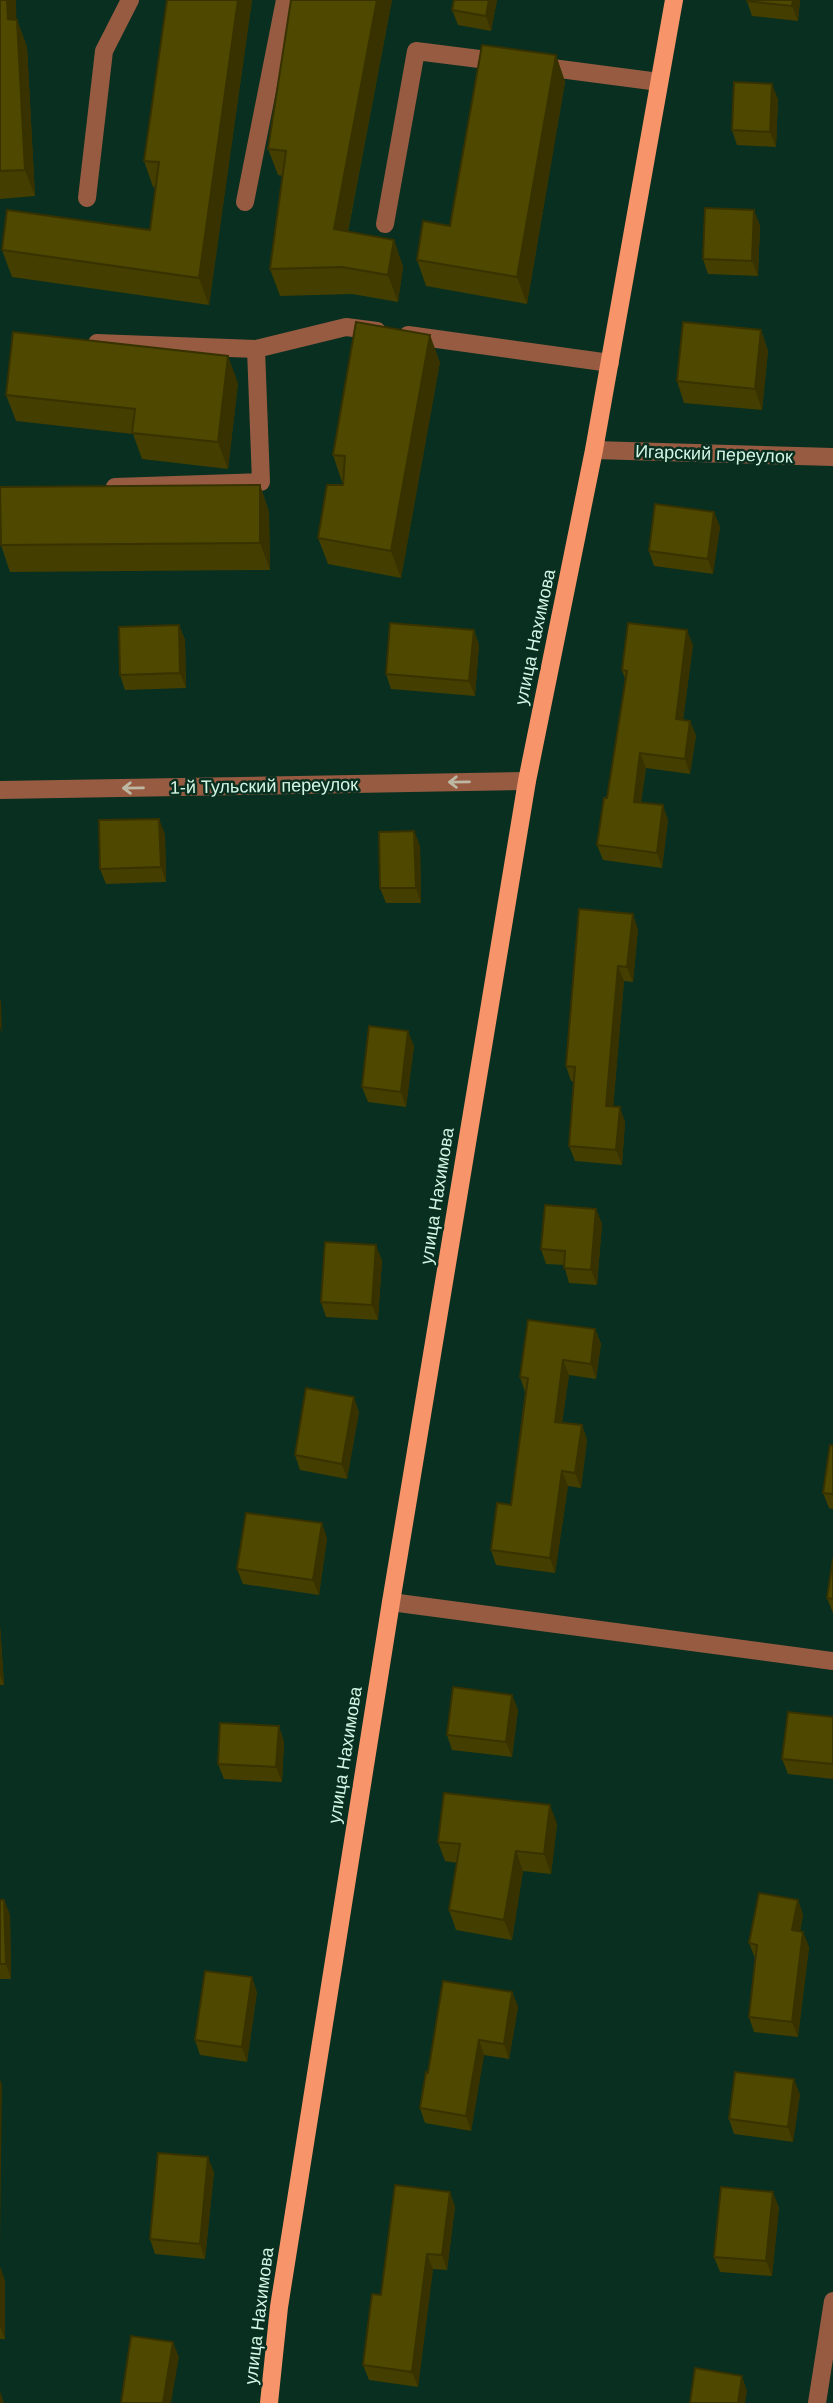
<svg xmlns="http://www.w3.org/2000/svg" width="833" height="2403" viewBox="0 0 833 2403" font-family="Arial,sans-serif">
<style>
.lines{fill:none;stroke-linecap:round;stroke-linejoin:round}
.service{stroke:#975b41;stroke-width:18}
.minor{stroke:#975b41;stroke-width:18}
.primary{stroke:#f8946a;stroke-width:18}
.wall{fill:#443e00}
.shaded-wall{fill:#373200}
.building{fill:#4f4800;stroke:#373200;stroke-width:2}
.oneway{stroke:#bcb8a3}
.labels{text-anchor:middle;stroke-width:5;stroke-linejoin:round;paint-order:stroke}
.street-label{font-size:18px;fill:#d4f6e4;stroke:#082f20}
</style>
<rect width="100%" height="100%" fill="#082f20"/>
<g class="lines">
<path class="service" d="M537,66L659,82
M87,198L104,51L130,0
M245,202L285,0
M385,224L416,51L503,62
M408,335L610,363
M97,343L256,349L346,327L377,331
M115,487L261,482L256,349"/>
<path class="minor" d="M594,450L833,457
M0,790L527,781
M391,1602L833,1661
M817,2403L833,2301"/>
<path class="primary" d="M269,2403L279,2307L391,1602L527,781L594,450L674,0"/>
</g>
<path class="wall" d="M0,0L17,20L27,47L35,196L0,199Z
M167,0H252L209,305L12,277L2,250L150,230L156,188L153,187L144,161Z
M392,0L348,232L394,240L403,267L398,302L352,294L280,296L270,269L283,176L278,175L268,149Z
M497,0L491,31L458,25L452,10Z
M800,0L798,21L752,16L747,1Z
M556,55L565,82L527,304L426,286L417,260L450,226Z
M778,99L776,147L737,145L732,130Z
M760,225L758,276L708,274L703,259Z
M761,330L768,351L762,410L684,403L677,381Z
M440,362L401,578L328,564L318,538L343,485V482H342L333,455Z
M238,383L228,469L142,459L133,434L16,421L6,395Z
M260,485L269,512L270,570L10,572L1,545Z
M714,512L720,527L713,574L654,566L649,551Z
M179,625L185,640L186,688L125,690L120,675Z
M474,630L479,645L475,696L391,689L386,674Z
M693,645L683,720L690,721L696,736L690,774L646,768L641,802L668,820L662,868L603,860L597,845L607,798L625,679L622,670Z
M414,831L420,846L421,903H386L380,888Z
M165,834L166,882L106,884L100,869Z
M638,929L633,982L624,981L613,1107L625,1122L622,1165L575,1161L569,1146L574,1082L571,1081L566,1066Z
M414,1046L406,1107L368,1102L362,1087Z
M596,1209L602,1224L597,1285L569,1283L564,1265L546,1264L541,1249Z
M382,1260L378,1320L326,1317L321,1302Z
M595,1329L601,1344L596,1379L569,1375L562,1423L582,1425L587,1440L581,1488L568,1486L555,1573L496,1565L491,1550L511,1505L525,1392L520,1377Z
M359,1412L347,1479L300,1470L295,1455Z
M833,1446V1509L829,1508L823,1493Z
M327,1538L319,1595L243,1584L237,1569Z
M833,1559V1613L827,1598Z
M0,1625L4,1685H0Z
M512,1695L518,1710L512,1757L452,1750L447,1735Z
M833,1717V1779L788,1774L782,1759Z
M284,1741L282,1782L224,1779L218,1764Z
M557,1824L551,1874L523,1871L512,1940L456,1930L449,1910L457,1863L445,1861L438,1842Z
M0,1900H4L10,1915L11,1979H0Z
M798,1900L803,1915L800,1931L803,1932L809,1947L798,2037L754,2032L749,2017L756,1959L755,1958L749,1943Z
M257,1992L247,2062L200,2055L195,2040Z
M512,1992L518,2007L509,2059L484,2055L471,2131L425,2123L420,2108L428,2073Z
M800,2094L793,2142L734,2134L729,2119Z
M214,2172L205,2259L155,2254L150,2239Z
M450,2192L455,2207L447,2270L433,2269L418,2387L369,2380L363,2365L381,2295Z
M779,2207L772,2276L720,2272L714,2257Z
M0,2267L5,2281V2339H0Z"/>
<path class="shaded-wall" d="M7,0H16L17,46L8,19Z
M238,0H252L209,305L199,278Z
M377,0H392L343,256L334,229Z
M489,0H497L491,31L486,16Z
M793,0H800L798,21L792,6Z
M17,20L27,47L35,196L25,170Z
M556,55L565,82L527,304L517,277Z
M772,84L778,99L776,147L770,132Z
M754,210L760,225L758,276L752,261Z
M394,240L403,267L398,302L388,275Z
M761,330L768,351L762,410L755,389Z
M430,335L440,362L401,578L391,551Z
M228,356L238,383L228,469L218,442Z
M260,485L269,512L270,570L260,543Z
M714,512L720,527L713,574L708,559Z
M179,625L185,640L186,688L180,673Z
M474,630L479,645L475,696L469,681Z
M687,630L693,645L681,734L676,719Z
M690,721L696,736L690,774L685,759Z
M640,753L646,768L639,817L634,802Z
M663,805L668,820L662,868L657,853Z
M159,819L165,834L166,882L161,867Z
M414,831L420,846L421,903L416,888Z
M633,914L638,929L633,982L627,967Z
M618,966L624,981L612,1121L606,1106Z
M0,998L1,1002L2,1034L0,1027Z
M408,1031L414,1046L406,1107L401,1092Z
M620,1107L625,1122L622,1165L616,1150Z
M596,1209L602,1224L597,1285L591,1270Z
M376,1245L382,1260L378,1320L372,1305Z
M595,1329L601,1344L596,1379L591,1364Z
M563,1360L569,1375L560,1437L555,1422Z
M354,1397L359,1412L347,1479L342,1464Z
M582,1425L587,1440L581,1488L575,1473Z
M562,1471L568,1486L555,1573L550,1558Z
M322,1523L327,1538L319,1595L313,1580Z
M0,1625V1626L4,1685L0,1675Z
M512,1695L518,1710L512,1757L506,1742Z
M279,1726L284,1741L282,1782L276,1767Z
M550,1805L557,1824L551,1874L544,1854Z
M516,1851L523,1871L512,1940L504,1920Z
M4,1900L10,1915L11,1979L6,1964Z
M798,1900L803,1915L798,1945L792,1930Z
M803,1932L809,1947L798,2037L792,2022Z
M252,1977L257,1992L247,2062L242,2047Z
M512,1992L518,2007L509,2059L504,2044Z
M479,2040L484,2055L471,2131L466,2116Z
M0,2079L2,2085L0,2248Z
M794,2079L800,2094L793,2142L788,2127Z
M208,2157L214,2172L205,2259L200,2244Z
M450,2192L455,2207L447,2270L442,2255Z
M773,2192L779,2207L772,2276L766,2261Z
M427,2254L433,2269L418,2387L412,2372Z
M0,2267L5,2281V2339L0,2326Z
M173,2342L179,2357L171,2403H163Z
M742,2376L747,2391L745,2403H738Z
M0,2391L4,2403H0Z"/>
<path class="building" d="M0,0H7L8,19L17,20L25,170L0,171Z
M167,0H238L199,278L2,250L7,210L150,230L159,162L144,161Z
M291,0H377L334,229L394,240L388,275L342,267L270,269L286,151L268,149Z
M454,0H489L486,16L452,10Z
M747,0H793L792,6L747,1Z
M482,45L556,55L517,277L417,260L423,221L450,226Z
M734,82L772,84L770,132L732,130Z
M705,208L754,210L752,261L703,259Z
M356,322L430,335L391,551L318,538L327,485H343L345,456L333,455Z
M683,322L761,330L755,389L677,381Z
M13,332L228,356L218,442L132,433L135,409L6,395Z
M260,485V543L1,545L0,487Z
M655,504L714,512L708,559L649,551Z
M390,623L474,630L469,681L386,674Z
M628,623L687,630L676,719L690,721L685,759L640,753L634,802L663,805L657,853L597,845L604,798H607L627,671L622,670Z
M179,625L180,673L120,675L119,627Z
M159,819L161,867L100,869L99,820Z
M414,831L416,888H380L379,832Z
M579,909L633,914L627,967L618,966L606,1106L620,1107L616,1150L569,1146L575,1067L566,1066Z
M369,1026L408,1031L401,1092L362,1087Z
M545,1205L596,1209L591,1270L564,1268L565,1251L541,1249Z
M325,1242L376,1245L372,1305L321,1302Z
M528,1320L595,1329L591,1364L563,1360L555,1422L582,1425L575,1473L562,1471L550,1558L491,1550L497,1503L511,1505L528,1378L520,1377Z
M306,1388L354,1397L342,1464L295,1455Z
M830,1445L833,1446V1494L823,1493Z
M246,1513L322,1523L313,1580L237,1569Z
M833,1559V1599L827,1598Z
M453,1687L512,1695L506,1742L447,1735Z
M788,1712L833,1717V1764L782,1759Z
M220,1723L279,1726L276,1767L218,1764Z
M444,1793L550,1805L544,1854L516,1851L504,1920L449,1910L460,1844L438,1842Z
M759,1893L798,1900L792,1930L803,1932L792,2022L749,2017L757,1945L749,1943Z
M0,1900H4L6,1964H0Z
M205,1971L252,1977L242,2047L195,2040Z
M443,1981L512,1992L504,2044L479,2040L466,2116L420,2108L426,2072L428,2073Z
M735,2072L794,2079L788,2127L729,2119Z
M158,2153L208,2157L200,2244L150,2239Z
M395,2185L450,2192L442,2255L427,2254L412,2372L363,2365L372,2294L381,2295Z
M721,2187L773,2192L766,2261L714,2257Z
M131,2336L173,2342L163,2403H121Z
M695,2368L742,2376L738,2403H690Z"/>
<defs><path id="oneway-shaft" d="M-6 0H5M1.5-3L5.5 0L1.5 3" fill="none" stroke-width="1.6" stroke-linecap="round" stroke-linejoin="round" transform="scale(1.75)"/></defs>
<g class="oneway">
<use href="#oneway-shaft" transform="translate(459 782) rotate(179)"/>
<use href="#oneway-shaft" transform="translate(133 788) rotate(179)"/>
</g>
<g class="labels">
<g class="street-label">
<text transform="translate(714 454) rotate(2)" y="6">Игарский переулок</text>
<text transform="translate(535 637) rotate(-78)" y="6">улица Нахимова</text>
<text transform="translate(264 786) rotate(-1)" y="6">1-й Тульский переулок</text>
<text transform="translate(437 1196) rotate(-81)" y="6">улица Нахимова</text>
<text transform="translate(345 1755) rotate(-81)" y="6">улица Нахимова</text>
<text transform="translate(259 2316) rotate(-83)" y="6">улица Нахимова</text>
</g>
</g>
</svg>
